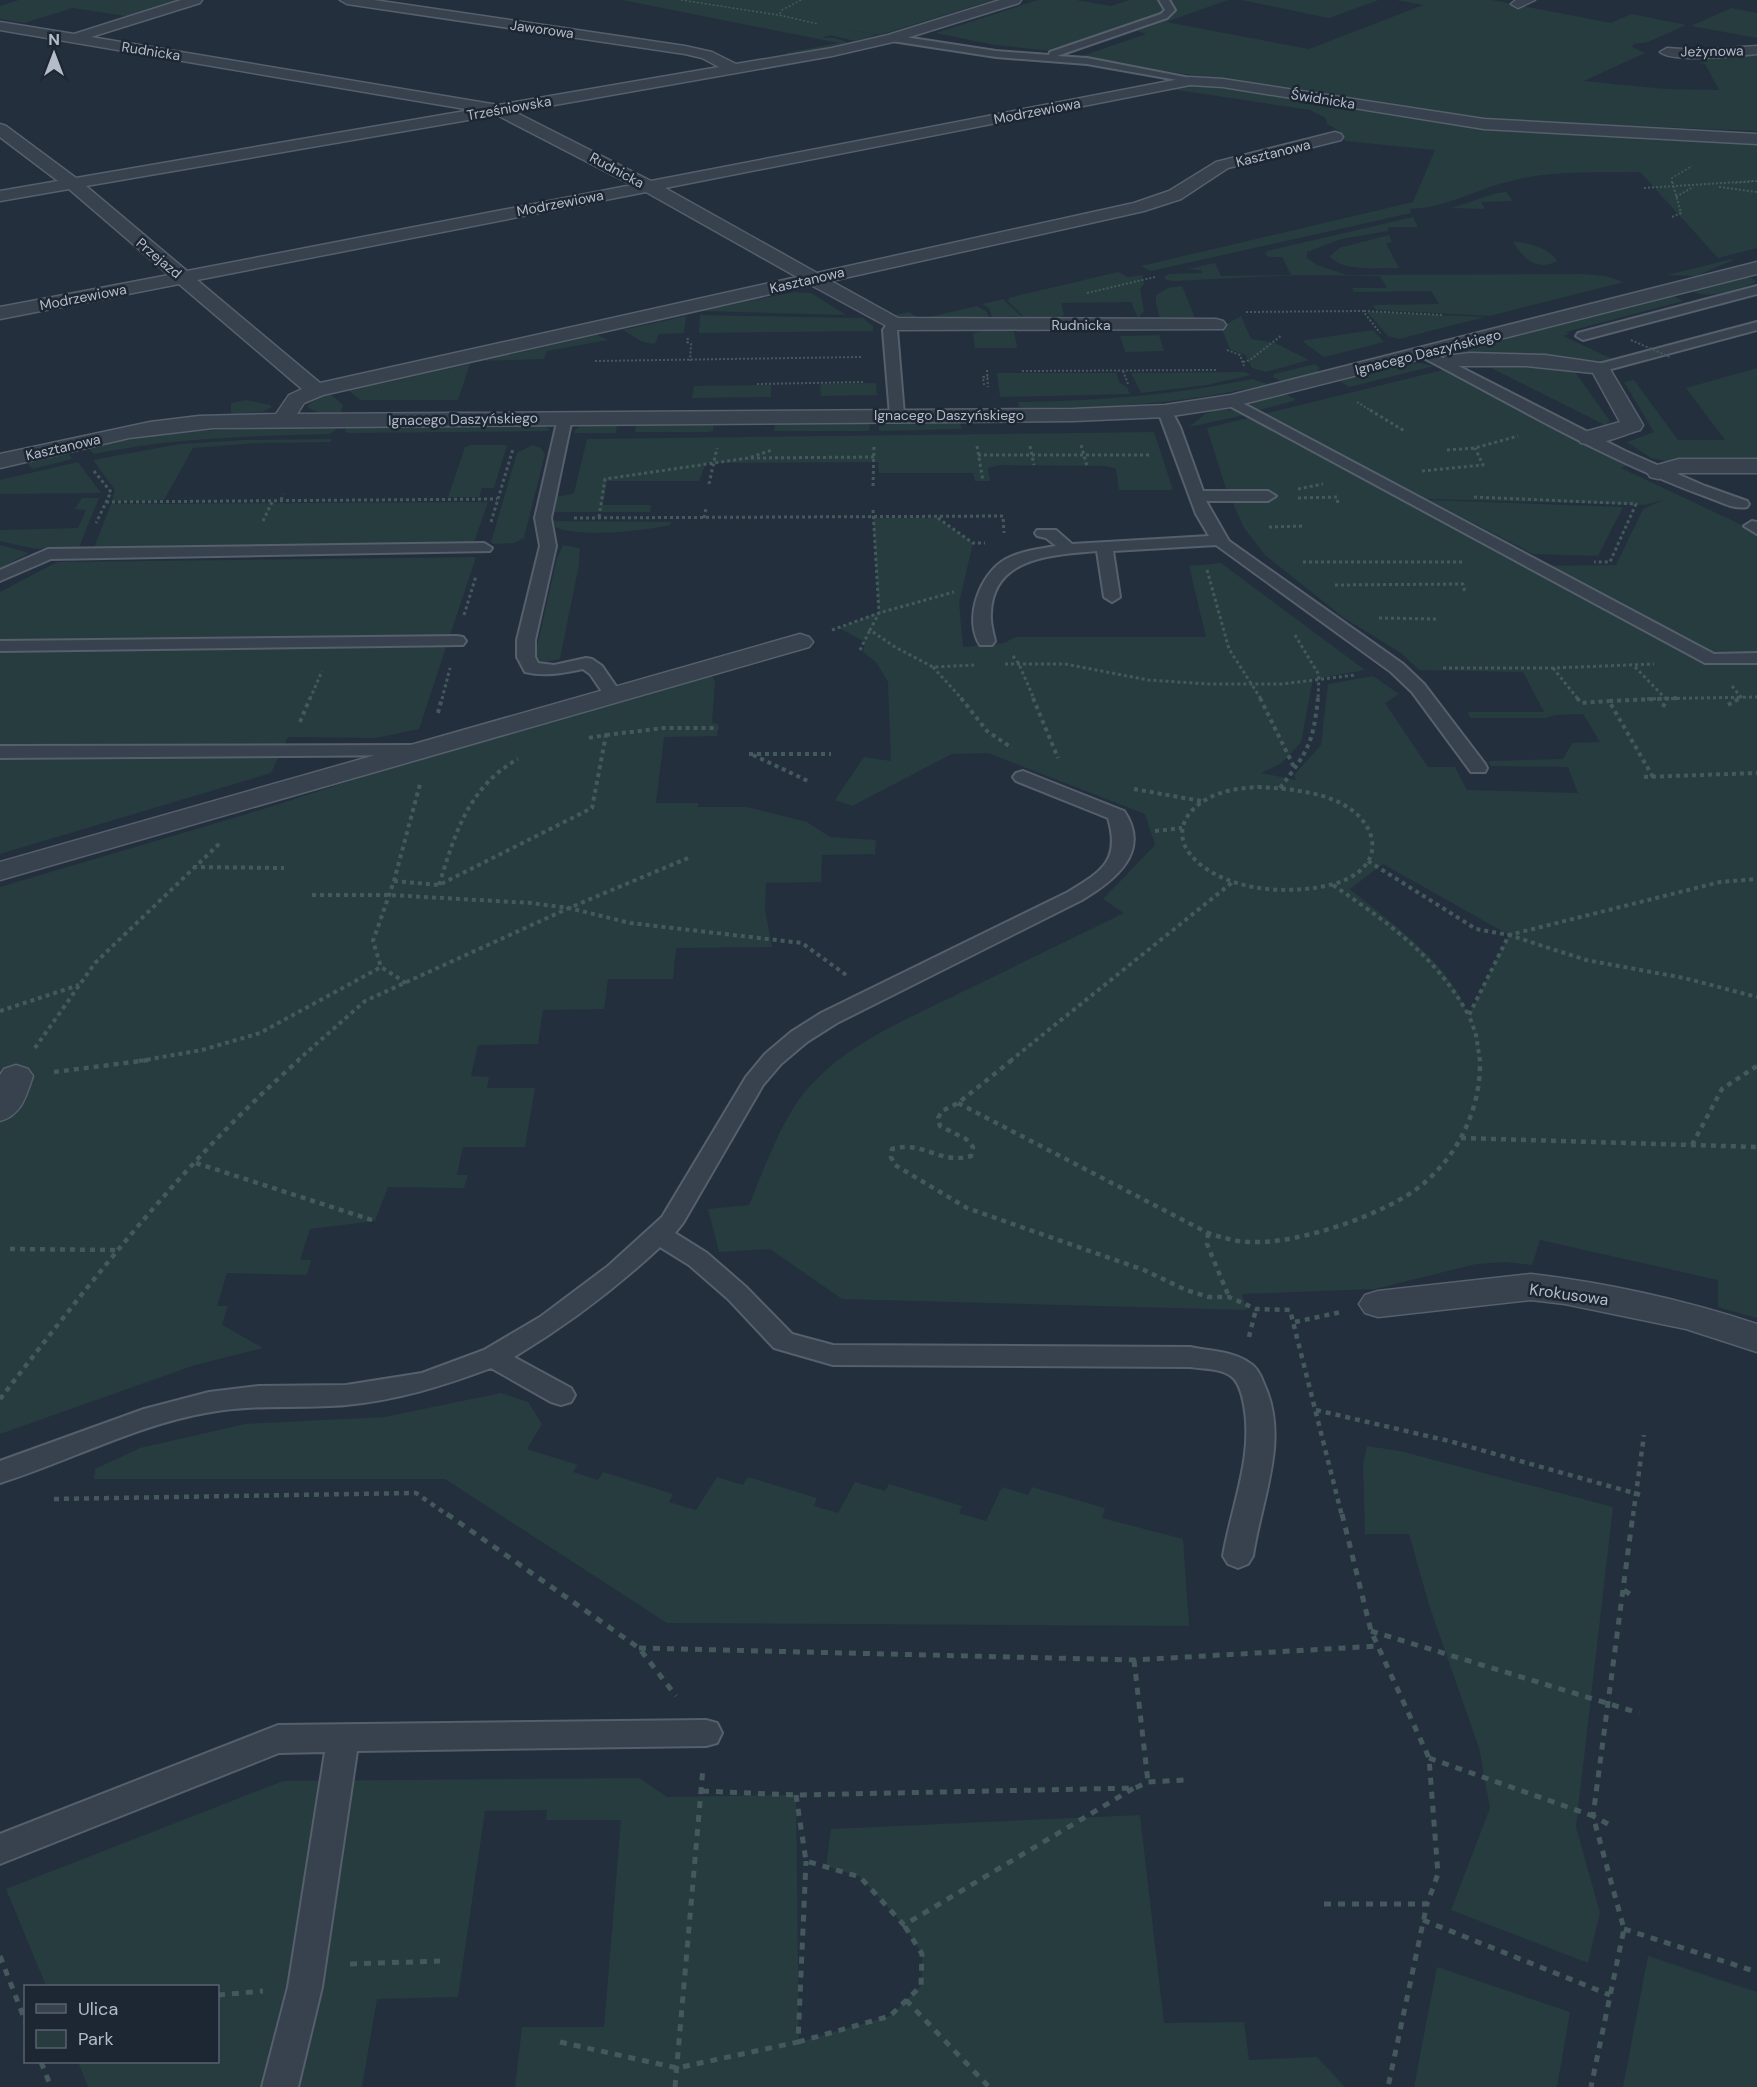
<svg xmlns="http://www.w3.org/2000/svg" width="1757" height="2087" viewBox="0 0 1757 2087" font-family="'DM Sans',sans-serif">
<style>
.green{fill:#263c3f;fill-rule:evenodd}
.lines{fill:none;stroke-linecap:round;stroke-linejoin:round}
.service-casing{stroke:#565f6c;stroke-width:4}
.minor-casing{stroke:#565f6c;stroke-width:3}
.path-far5{stroke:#44595c;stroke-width:1.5;stroke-dasharray:2 2;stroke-linecap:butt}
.path-far4{stroke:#44595c;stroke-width:2;stroke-dasharray:2 2;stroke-linecap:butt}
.path-far3{stroke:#44595c;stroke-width:3;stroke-dasharray:3 3;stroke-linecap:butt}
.path-far2{stroke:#44595c;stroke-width:4;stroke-dasharray:4 4;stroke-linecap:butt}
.path-far1{stroke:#44595c;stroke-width:4.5;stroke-dasharray:5 5;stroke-linecap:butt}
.path{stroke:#44595c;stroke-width:5;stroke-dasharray:7 7;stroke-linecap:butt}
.service{fill:#38414e;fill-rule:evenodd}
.minor{fill:#38414e;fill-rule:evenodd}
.path-bridge{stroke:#44595c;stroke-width:2;stroke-dasharray:2 2;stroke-linecap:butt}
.labels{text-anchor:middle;stroke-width:5;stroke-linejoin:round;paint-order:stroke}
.far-street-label{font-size:14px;fill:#b4bcc9;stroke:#1d2633}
.street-label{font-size:16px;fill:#b4bcc9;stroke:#1d2633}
</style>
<rect width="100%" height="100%" fill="#242f3e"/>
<path class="green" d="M19,0H184L131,17L73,8L24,23L0,19V6Z
M622,0H993L880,35L842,28L877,35L855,41L830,35L822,38H835L851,44L790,55L785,53L839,43Z
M1038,0H1076L1111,6L1129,0H1228L1166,22L1309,49L1423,5L1396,0H1492L1611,23L1631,14L1686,25L1648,42L1634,44L1632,47L1645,53L1584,81L1665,89L1719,90L1705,64L1700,63L1710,56L1757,55V131L1496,120L1408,111L1229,79L1225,80L1085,59L1082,56L1146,34L1138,31L1069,53L994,45L936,33Z
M1241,0H1379L1329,18Z
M1731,8L1757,13V38L1691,26Z
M1185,84H1215L1357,110L1493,128L1757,141V248L1718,258L1640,172C1598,173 1556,170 1515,180C1478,188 1447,208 1410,209L1411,213L1151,271L1141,266L1413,202L1435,150L1345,141L1341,132L1327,124L1326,118L1310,110L1170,89Z
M1506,192L1513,201L1481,202L1485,209L1452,208L1497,193Z
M1413,217L1418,227H1388V231L1341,239L1307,252V258L1317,265L1347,275L1584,274L1605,276L1624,282L1490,316L1376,310L1373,305L1439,304L1431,291L1354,292L1352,288H1387L1380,276L1299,275L1174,281L1166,280L1164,277L1169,274L1202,273L1201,270L1188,269L1215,263L1221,276L1291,275L1282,257H1271L1265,255L1267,251Z
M1389,235L1392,242L1386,243L1399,268C1382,268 1340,272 1330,256L1339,248Z
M1513,242C1526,242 1550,248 1557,261C1536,272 1523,258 1513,242Z
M1732,259L1733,260L1696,276L1667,275Z
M1118,272L1128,277L1144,275L1142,278L1144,284L1140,289L1144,311L1138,318L1131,302L1061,303L1064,315L1060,318L1027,320L1007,300L1010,299L1008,298Z
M1741,278H1751L1757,282C1741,288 1709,300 1694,292L1695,290Z
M1182,286L1195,318H1160L1156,304V295L1168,288Z
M794,292L811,293L846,315L701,311Z
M1664,297H1676L1683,301L1566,332L1569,334L1563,336L1619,362L1469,354L1459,350Z
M1003,299L1024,319L993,320L989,308L982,304Z
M977,306L987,312L989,320H903L891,316L909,312L921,319Z
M1367,312H1375L1485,317L1399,339L1388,336Z
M700,315L863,318L873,326V331L699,333Z
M686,316L684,333L659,334L655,344L643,342L623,330Z
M1241,316L1251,339L1275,343L1309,360L1266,372L1252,368L1245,355L1230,349L1221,327Z
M1373,330L1384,342L1324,357L1303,342L1305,340Z
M979,331H1014L1017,348H975L973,334Z
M597,335L608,340L547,351L544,359L483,361Z
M1159,335L1164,351L1125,352L1120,336Z
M1420,363L1434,366L1349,387L1341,382L1344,379L1401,364Z
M1498,363L1568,369L1575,372L1610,421L1605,425L1487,366Z
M470,364L458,400H360L349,391Z
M1315,364L1320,368L1317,372L1280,381L1273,377L1274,374Z
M1757,368V471L1710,470L1651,458L1627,442L1654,432L1624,382L1634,380L1678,440H1725L1686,388Z
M1447,369L1628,465L1621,468L1746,527L1757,526V1318L1718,1307V1280L1540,1240L1532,1265L1505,1262L1476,1264L1375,1289L1242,1294L1247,1310L842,1299L770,1249L719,1252L708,1209L749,1205C763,1171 781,1122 803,1094C845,1043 906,1020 964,991C1017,965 1071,939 1124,913L1103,899L1155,845L1145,814L988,753L952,754L852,806L835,800L864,757L891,761L888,682L876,662L863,652L865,642L839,628L879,612L873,518H937L973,543L959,603L963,647L1004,643L1016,637H1206L1189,566L1221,563L1365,670L1313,679L1301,742L1282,763L1261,773L1296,780L1294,775L1321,745L1328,684L1373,676L1399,694L1385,703L1428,767H1455L1467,790L1578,793L1568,767L1491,766L1489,763L1490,761L1563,759L1572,743L1600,742L1583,714L1555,715L1545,718H1470L1468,712H1544L1523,672L1419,670L1401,653L1344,618L1265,555L1244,528L1224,483L1207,428ZM1398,498L1645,505L1663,500L1643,509L1616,565L1523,566ZM1383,864L1509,935L1469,1015C1464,1007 1461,998 1456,990C1430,949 1386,919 1350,889Z
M1245,372L1251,375L1207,385L1141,393L1131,373Z
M997,373H1116L1120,383L1127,387L1130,394L1000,397Z
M1252,379L1268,384C1189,403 1111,408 1031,409L1019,407L1018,402C1097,401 1175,395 1252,379Z
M876,383L877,395L821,396L820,384Z
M771,385V397L692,398L694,386Z
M328,392L343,405L340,414L320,413L308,408V405Z
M1285,394L1295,399L1294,401L1259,410L1250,405L1255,401Z
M246,400L270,405L272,407L262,412L231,414V403Z
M1217,410H1234L1245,415L1189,427L1205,414Z
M869,421L870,430L867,431H774L775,422Z
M879,421H959L962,429L881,431L879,430Z
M714,422L713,431L708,432H635L636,423Z
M617,423L616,433H574L576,429L585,424Z
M337,425L335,431L329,434C249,436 172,438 94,454L86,447C170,430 252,427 337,425Z
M348,425H543L549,429V431L350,433L345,432Z
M1154,432L1173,490H1119L1116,469L1107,466L999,465L988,468L990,481H975L973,473H879L878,462L706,463L699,481H607L603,505H651L650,512H553L557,497L574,493L587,439Z
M332,439L331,442L257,443L193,448L164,500L112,501L115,490L93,460L179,444L245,440Z
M471,445H507L494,488H482L479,497H448L465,447Z
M532,445L541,448L545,454L524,538L514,543L493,544L491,542L517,453Z
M66,451L72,458L69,460L32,469L25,460Z
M78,462L101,493L0,494V480Z
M82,498H99L79,547L35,549L0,541V530L78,528L86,510L75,509Z
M1429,500L1623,507L1598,556L1533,554Z
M488,502L473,545L94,548L111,504Z
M554,521L671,522L670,525C644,531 580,538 555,527Z
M0,545L29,553L0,568Z
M563,545L580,548L579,565L560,659L545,662L536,660L535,656L557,558Z
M476,557L419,729L376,738L288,737L271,773L0,854V592L57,562Z
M710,674L715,681L712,723L718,724L717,736L664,737L656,803H698V807H747L807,822L830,837L876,840L875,854L822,855L821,882L766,883L765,910L772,947L676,948L673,979H608L604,1009L543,1010L538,1044L478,1045L471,1076L489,1077L487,1088H535L525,1147H463L457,1175H468L464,1188L388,1187L375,1221L310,1229L300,1260H311L307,1275L227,1273L217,1306H228L222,1325L263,1348L195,1365L0,1434V887L257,811L428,756Z
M501,1393L528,1402L542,1424L527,1449L578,1465L573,1472L598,1480L603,1472L673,1494L669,1502L696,1510L717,1477L743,1485L748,1477L817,1498L814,1506L838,1513L855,1482L885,1491L889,1484L962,1506L959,1513L986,1521L1002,1487L1028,1495L1032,1487L1105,1508L1102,1518L1183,1539L1189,1626L667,1623L445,1479H94L95,1469L140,1448L245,1424L384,1417Z
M1367,1446L1400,1451L1613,1507L1576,1827L1600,1913L1588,1963L1451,1910L1490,1808L1479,1748L1429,1605L1409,1534H1365L1363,1464Z
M639,1778L667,1797L796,1795L799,2042L890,2016L921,1986L922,1954L904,1925L860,1877L826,1866L831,1829L1140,1815L1164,2023L1244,2022L1249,2060L1317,2057L1345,2087H515L522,2027H604L621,1820H546L547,1810L485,1811L458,1997L377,1999L362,2087H88L78,2062H218V1986H46L6,1889L283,1781Z
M1648,1956L1757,1992V2087H1623Z
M1437,1967L1570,2012L1557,2087H1414Z"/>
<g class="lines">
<defs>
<path id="service" d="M1159,0H1169L1175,10L1167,18L1057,56L1087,58L1190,78L1194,79V83L1087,64L996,57L892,41L887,38L892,35L996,51L1049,55L1050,52L1161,14L1165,10Z
M1757,286V294L1583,340L1576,336L1578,333Z
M894,320L901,324L897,330L904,415L897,419L890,415L883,330L889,321Z
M1757,322V330L1600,372L1593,368L1595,365Z
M1425,349L1625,451L1705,486L1747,501L1749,504L1747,507C1734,510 1719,501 1707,497C1607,461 1514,405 1420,356L1418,353Z
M1231,397L1714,654L1757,653V663H1705L1226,404L1224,401Z
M1165,407L1170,408L1180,427L1203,491H1268L1276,496L1268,501H1206L1229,541L1403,664L1424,684L1485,764L1487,768L1485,772H1471L1412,692L1391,672L1216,545L1113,551L1120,597L1112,602L1104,597L1097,551C1054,555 993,556 991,613C990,622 993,632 995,641L992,645H980C963,619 980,573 1006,559C1021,551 1039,549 1056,546L1046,538L1037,536L1035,533L1037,530H1056L1072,544L1209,536L1196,514L1158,411Z
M565,414L572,418L551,518L556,546L535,640V657L538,663L554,665L586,658L592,659L602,666L622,695L619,699H607L590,674L583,669C563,673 545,677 525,672L517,657V640L540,546L535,518L558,418Z
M1752,521L1757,522V534L1744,526Z
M484,543L492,548L490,551L51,559L0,581V570L48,549Z
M457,636L463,637L466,641L463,645L0,651V641Z
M418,745L425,747L427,751L425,755L0,758V746Z
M1023,771L1124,811C1152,852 1114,881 1082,900L837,1023L807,1042L781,1064L763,1085L683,1223L675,1233L707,1253L746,1287L792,1334L833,1345L1190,1347C1209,1351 1232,1351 1248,1362C1256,1366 1261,1375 1264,1384C1290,1439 1261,1500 1253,1556L1248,1564L1238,1568L1228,1564L1223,1556C1232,1503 1255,1454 1243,1400C1241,1391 1238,1381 1231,1376C1220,1368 1203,1369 1190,1367L833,1365L774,1348L728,1299L689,1265L660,1247C615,1289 567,1325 514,1357L571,1388L575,1395L571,1402L561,1405L551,1402L491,1368C443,1386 398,1400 346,1405C301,1409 256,1404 211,1412C138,1424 70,1461 0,1483V1461L144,1409L209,1392L259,1386L346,1385L422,1373L484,1350L540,1317L608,1266L662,1217L746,1077L765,1054L791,1032L821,1013L1068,892C1101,872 1121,861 1108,818L1016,781L1013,777L1016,773Z
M706,1720L717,1723L722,1733L717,1743L706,1746L357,1751L322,1987L298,2087H262L288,1987L325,1752L279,1753L0,1864V1834L278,1725Z"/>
<path id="minor" d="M181,0H202L200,3L91,37L498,105L719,67L702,58L685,54L347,4L340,0H374L685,46L712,52L736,64L832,48L888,35L1000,0H1021L1019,3L897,41L832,56L515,112L651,181L1190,77L1223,79L1484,119L1757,134V144L1484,129L1223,87L1190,85L665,188L817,273L1134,203L1169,191L1216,162L1335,132L1341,134L1343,137L1341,140L1228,168L1181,199L1144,211L831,281L898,318L1216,319L1223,321L1226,325L1223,329L894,330L811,285L323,395L304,403L297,414L1073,409L1165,405L1231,395L1757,262V274L1231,407L1165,417L1073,421L213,428L129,438L0,468V454L150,422L199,416L276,414L289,395L302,389L179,284L0,319V307L169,275L69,189L0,201V191L58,181L0,137V124L6,126L76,178L471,110L0,30V22L74,34ZM497,115L632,185L187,271L86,186ZM646,192L797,277L320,383L197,280Z
M1516,0H1535L1518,8L1511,4Z
M1757,46V54C1739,56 1671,63 1660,52L1667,48L1698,50Z
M1470,353L1545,355L1607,364L1643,425L1640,430C1622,435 1599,447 1581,443L1578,438L1581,433L1620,422L1593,373L1526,366H1452L1445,364L1442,360L1445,356Z
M1679,459H1757V473H1680L1658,479L1650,477L1647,472L1650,467Z
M800,634L809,637L813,642L809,647L0,880V862Z
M16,1065L28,1069L33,1076C26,1096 22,1115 0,1121V1075L4,1069Z
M1531,1274C1608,1283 1684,1300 1757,1324V1352L1686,1329L1565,1304L1531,1300L1378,1317L1365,1313L1359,1304L1365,1295L1378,1291Z"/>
</defs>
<use href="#service" class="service-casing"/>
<use href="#minor" class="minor-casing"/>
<path class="path-far5" d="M681,0L778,15
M801,0L782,10L779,15L818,24
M1672,183V178L1692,166
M1735,183L1757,181"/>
<path class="path-far4" d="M1719,187L1757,192
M1644,188L1754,181
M1676,197L1691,188
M1672,217L1681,213L1672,181
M1087,293L1155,277
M1364,311L1443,315
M1246,312L1363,311L1380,333
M688,338L687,342L691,344L690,361
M1227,350L1240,355L1244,366
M595,361L861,357
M1243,362L1250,360L1282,335
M987,370L988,387
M1022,371L1217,370
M1123,371L1128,384
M757,384L864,382
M984,385L983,377H988
M1357,402L1373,412"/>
<path class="path-far3" d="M1370,410L1406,432
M1081,445L1087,466
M977,446L983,481
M1030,446L1034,465
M1447,450L1475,448L1518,436
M978,455H1149
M751,458L874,457
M94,471L111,492L96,523
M1422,471L1483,465L1475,448
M709,484L717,448
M873,486L874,445
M1298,489L1323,484
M1474,497L1636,504L1610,562H1594
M1298,498L1337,497L1338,504
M281,500L283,494
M106,502L497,499
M873,510L879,613L870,630L895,647L933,667L974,665
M599,517L605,479L748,458L772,450
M574,518L1003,516L1004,533
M704,518L706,508
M938,518L973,543H985
M263,521L273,500
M491,522L513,449
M1269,527L1305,526
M1303,562H1463
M1207,570L1229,649L1261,699
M1335,585L1463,584L1465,593
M464,615L476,576
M1379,618L1436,619
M832,630L879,613L954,592
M1295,635L1319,675L1318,699
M860,650L870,630
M1013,656L1019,664L1034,699
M1005,664H1065L1148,680L1208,684H1282L1355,675
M933,667L962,699
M1635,667L1666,699
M1443,668H1553L1654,664
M1553,668L1578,699
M1732,686L1741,697L1737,699
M310,699L322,671
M442,699L450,668
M1641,699L1757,697"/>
<path class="path-far2" d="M961,698L987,731L1012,748
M1033,698L1058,758
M1260,698L1294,767
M1577,698L1581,703L1609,701
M1728,705L1740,698
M1663,707L1667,698
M438,713L442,698
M300,722L310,698
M606,735L664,728H718
M749,754H831
M753,755L808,781
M1644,777L1757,773
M1653,777L1609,701L1681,698
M1258,787C1294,789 1354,793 1370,833C1374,844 1373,854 1367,863C1355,880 1333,885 1314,888C1277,893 1232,889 1201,865C1167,838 1183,807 1218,794C1230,789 1245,788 1258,787Z
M1280,788C1308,751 1313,744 1318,698
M1134,789L1201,801
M1155,831L1182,828
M1368,861L1476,929L1509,935L1720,882L1757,879
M193,867L284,868
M394,881L439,885L592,808L606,735L588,738
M439,885C455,834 468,787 518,759
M1333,885C1388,923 1434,954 1468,1014
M312,895H389L531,903L569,908L630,923L802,943L846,975
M406,983L381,967L373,941L394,881L420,784
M0,1011L79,985
M35,1048L95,963L220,843
M139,1061L202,1050L260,1033L381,967
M297,1061L365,1001L569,908L688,858
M1010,1061L1234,881
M1480,1061L1476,1035L1469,1015L1509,935L1586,960L1684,978L1757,997"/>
<path class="path-far1" d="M1012,1060L958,1103L942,1111L938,1118L940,1126L966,1139L973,1147L971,1156C940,1165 923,1140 892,1149L891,1157L895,1165L967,1208L1144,1270L1186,1290L1209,1297H1229L1256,1309L1290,1310L1342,1516
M54,1072L149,1060
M958,1103L1208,1233C1223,1238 1237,1242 1252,1242C1299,1244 1387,1214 1423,1184C1460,1153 1481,1107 1480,1060
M1461,1138L1757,1147
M1692,1145L1722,1089L1757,1066
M196,1163L375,1221
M1208,1233L1207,1244L1229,1297
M10,1249L116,1250
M1295,1322L1341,1312
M1249,1337L1256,1309
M0,1399C92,1280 185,1160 299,1060
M1316,1410L1449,1441L1641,1495
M54,1499L416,1493L449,1516
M1633,1516L1644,1435"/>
<path class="path" d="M447,1514L639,1648L676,1696
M1342,1514L1371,1631L1429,1758L1438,1874L1427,1904
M1624,1590L1635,1598
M1371,1631L1639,1713
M639,1648L1134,1660L1379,1646
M1134,1660L1148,1782
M1429,1758L1593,1816L1624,1929L1591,2087
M702,1791L796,1795L1135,1788L1148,1782L1184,1780
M796,1795L806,1861L860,1877L904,1925L1134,1788
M1608,1824L1593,1816L1633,1514
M1324,1904H1427L1388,2087
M1423,1920L1610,1995
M1624,1929L1757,1972
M0,1956L26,2023
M350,1964L440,1961
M218,1995L263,1991
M906,2000L989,2087
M560,2042L677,2068L798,2042L806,1861
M798,2042L890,2016L921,1986L922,1954L904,1925
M41,2062L51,2087
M675,2087L703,1768"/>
<use href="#service" class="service"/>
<use href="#minor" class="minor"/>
<path class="path-bridge" d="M1631,340L1670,357"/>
</g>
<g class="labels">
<g class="far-street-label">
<text transform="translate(542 29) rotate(8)" y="5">Jaworowa</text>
<text transform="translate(151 51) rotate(9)" y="5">Rudnicka</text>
<text transform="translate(1712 51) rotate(-1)" y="5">Jeżynowa</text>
<text transform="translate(1323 99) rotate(9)" y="5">Świdnicka</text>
<text transform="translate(509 108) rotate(-10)" y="5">Trześniowska</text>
<text transform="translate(1037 111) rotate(-11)" y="5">Modrzewiowa</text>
<text transform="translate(1273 153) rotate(-14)" y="5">Kasztanowa</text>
<text transform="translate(617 170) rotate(28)" y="5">Rudnicka</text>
<text transform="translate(560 203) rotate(-11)" y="5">Modrzewiowa</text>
<text transform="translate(159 258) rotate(40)" y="5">Przejazd</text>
<text transform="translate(807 280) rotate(-13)" y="5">Kasztanowa</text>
<text transform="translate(83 297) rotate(-11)" y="5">Modrzewiowa</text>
<text x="1081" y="330">Rudnicka</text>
<text transform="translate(1428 352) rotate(-14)" y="5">Ignacego Daszyńskiego</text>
<text x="949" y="420">Ignacego Daszyńskiego</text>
<text transform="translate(463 419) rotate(-1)" y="5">Ignacego Daszyńskiego</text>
<text transform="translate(63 447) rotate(-13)" y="5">Kasztanowa</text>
</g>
<g class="street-label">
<text transform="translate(1569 1294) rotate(8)" y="6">Krokusowa</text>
</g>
</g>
<rect x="24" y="1985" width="195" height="78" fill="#1d2633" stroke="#59626f" stroke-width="1.5"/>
<rect x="36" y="2004" width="30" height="9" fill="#38414e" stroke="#59626f" stroke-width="1.5"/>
<text x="78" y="2015" font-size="18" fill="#b4bcc9">Ulica</text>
<rect x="36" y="2030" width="30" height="18" fill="#263c3f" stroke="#59626f" stroke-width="1.5"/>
<text x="78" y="2045" font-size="18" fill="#b4bcc9">Park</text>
<g transform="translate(54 54)" stroke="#1d2633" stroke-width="4.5" paint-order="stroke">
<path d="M0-4.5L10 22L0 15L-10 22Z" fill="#b4bcc9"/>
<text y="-9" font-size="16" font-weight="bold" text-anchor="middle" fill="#b4bcc9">N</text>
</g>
</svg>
